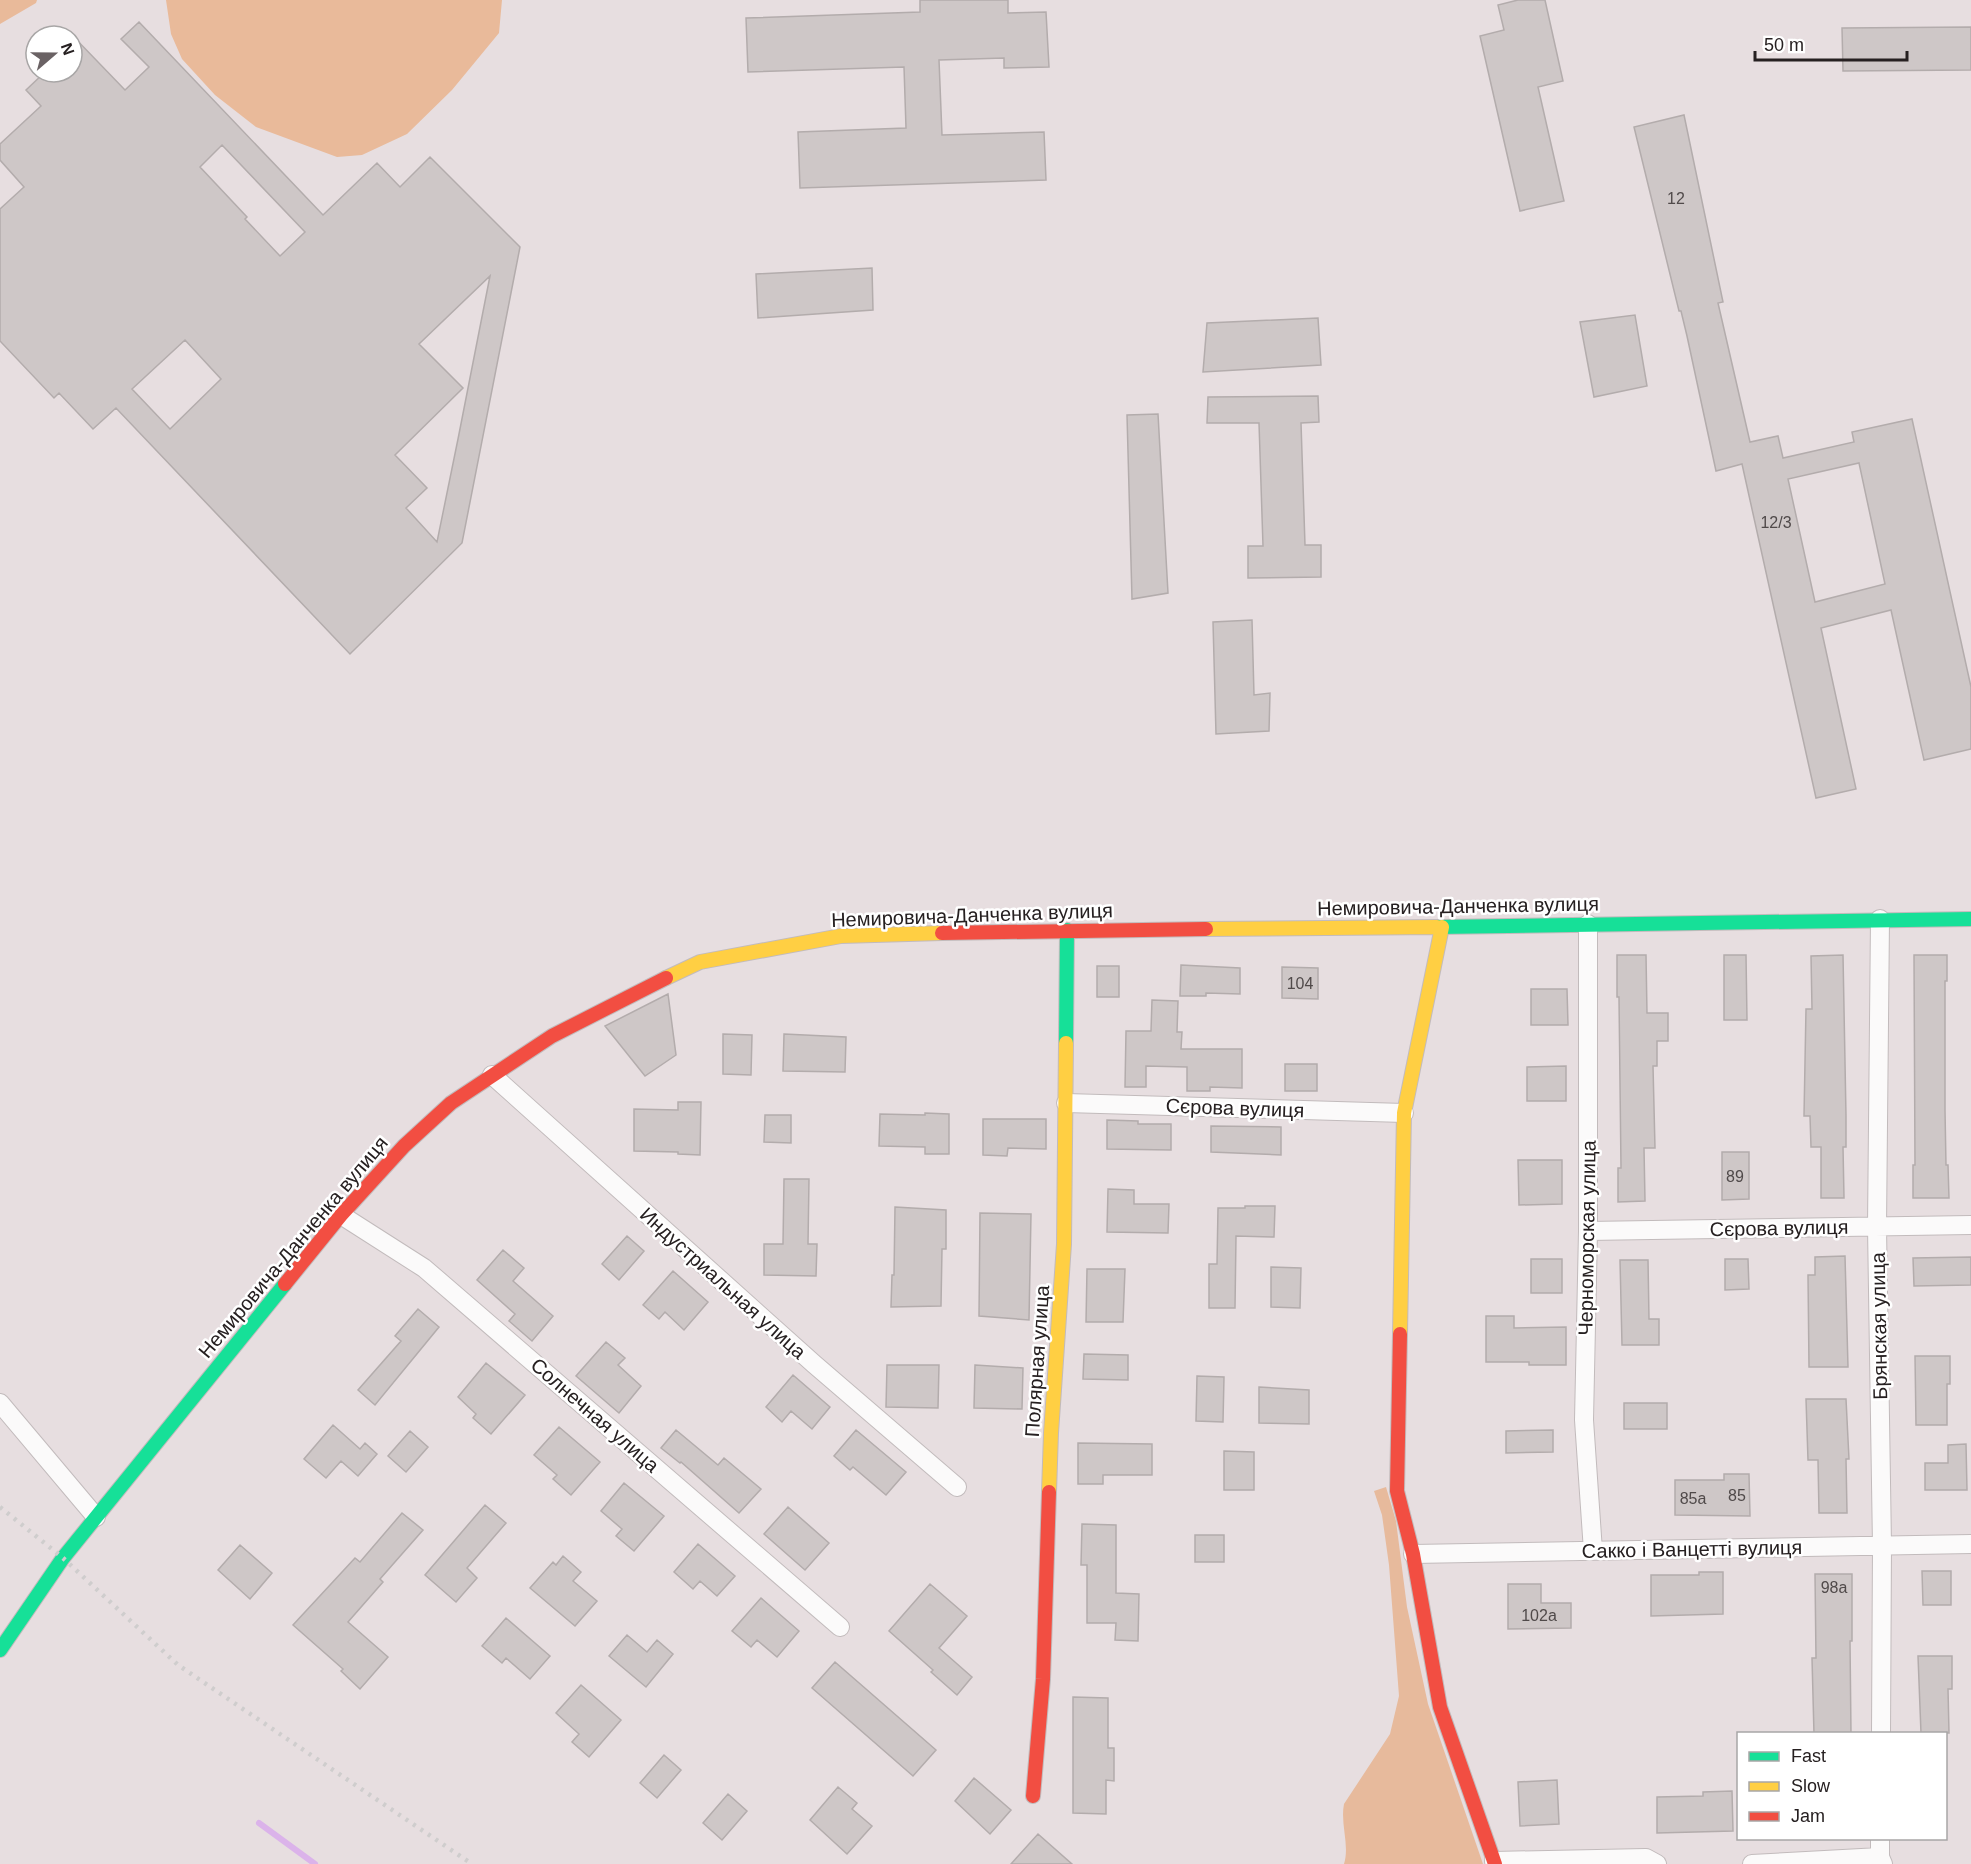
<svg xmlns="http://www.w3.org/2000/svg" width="1971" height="1864" viewBox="0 0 1971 1864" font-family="Helvetica,sans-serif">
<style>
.green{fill:#e7ba9c}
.forest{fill:#e9ba9a}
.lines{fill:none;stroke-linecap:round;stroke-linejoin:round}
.stream{stroke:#dbb3ea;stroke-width:6}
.building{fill:#cec7c7;stroke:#b3acac;stroke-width:1.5;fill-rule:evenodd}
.street-casing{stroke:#c2bbbc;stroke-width:20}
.fast-casing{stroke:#c2bbbc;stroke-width:16}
.slow-casing{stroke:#c2bbbc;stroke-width:16}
.jam-casing{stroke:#c2bbbc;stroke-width:16}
.street{stroke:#fbfafa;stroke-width:18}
.fast{stroke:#16e098;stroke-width:14}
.slow{stroke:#ffcf43;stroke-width:14}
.jam{stroke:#f24e42;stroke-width:14}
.rail{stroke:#cfcdcd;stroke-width:4.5;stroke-dasharray:3 6;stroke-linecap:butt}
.labels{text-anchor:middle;stroke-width:5;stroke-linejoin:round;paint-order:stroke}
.number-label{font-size:16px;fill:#504a4a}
.street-label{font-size:20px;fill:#262021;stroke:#fff}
</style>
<rect width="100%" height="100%" fill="#e7dee0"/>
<path class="green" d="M1386,1487L1396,1521L1407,1607L1428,1704L1483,1864H1344C1350,1845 1340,1824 1344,1804L1390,1734L1399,1696L1389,1565L1382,1515L1374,1491Z"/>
<path class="forest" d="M0,0H37L36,3L0,24Z
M166,0H502L499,33L452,90L407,134L362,155L337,157L256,127L215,95L182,59L171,34Z"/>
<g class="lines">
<path class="stream" d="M259,1823L315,1864"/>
</g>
<path class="building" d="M920,0H1008V13L1046,12L1049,67L1004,68V58L939,60L942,135L1044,132L1046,180L800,188L798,132L906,128L904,67L748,72L746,18L920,12Z
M1518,0H1545L1563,81L1538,87L1564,201L1520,211L1480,36L1504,30L1498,5Z
M139,22L323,215L377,163L400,187L430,157L520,247L462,543L350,654L116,408L93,429L59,393L54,398L0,341V209L24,187L0,160V144L41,106L26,90L45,72H72V35L125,90L149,67L121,39ZM222,145L305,232L280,256L245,219L247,217L200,167ZM490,276L458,439L437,542L406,508L427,488L395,455L463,388L419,344ZM185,340L221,379L170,429L132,389Z
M1971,27V70L1843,71L1842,28Z
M1684,115L1723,302L1718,303L1750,442L1778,436L1783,458L1854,442L1852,432L1912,419L1971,687V749L1924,760L1891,610L1821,628L1856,789L1816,798L1742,464L1716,471L1687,336L1681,311H1679L1634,127ZM1859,463L1885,584L1815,602L1788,479Z
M872,268L873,310L758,318L756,274Z
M1635,315L1647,386L1594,397L1580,322Z
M1318,318L1321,365L1203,372L1207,323Z
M1318,396L1319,422L1301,423L1305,545H1321V577L1248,578V546H1263L1259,423H1207L1208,397Z
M1158,414L1168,593L1132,599L1127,415Z
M1252,620L1254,695L1270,693L1269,731L1216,734L1213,622Z
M1617,955H1646L1647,1013H1668V1041H1657V1066H1653L1655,1148H1644L1645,1201L1618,1202V1168H1621L1619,997H1617Z
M1724,955H1746L1747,1020H1724Z
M1843,955L1846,1116V1147H1843L1844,1198H1821V1147H1811L1810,1116H1804L1806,1009H1812L1811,956Z
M1914,955H1947V981H1945V1110L1946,1165H1948L1949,1198H1913V1165H1915Z
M1181,965L1240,968V994L1206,993V996H1180Z
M1097,966H1119V997H1097Z
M1282,967L1318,968V999L1282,998Z
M1531,989H1567L1568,1025H1531Z
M668,994L676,1055L645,1076L605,1026Z
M1152,1000L1178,1001L1177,1032H1182L1181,1049H1242V1088L1210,1087V1091H1187V1067L1146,1066V1087H1125L1126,1031H1151Z
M723,1034L752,1035L751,1075L723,1074Z
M784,1034L846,1037L845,1072L783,1071Z
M1285,1064H1317V1091H1285Z
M1566,1066V1101H1527V1067Z
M678,1102H701L700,1155L678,1154V1152L634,1151V1109L678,1110Z
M925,1113L949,1114V1154H925V1147L879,1146L880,1114L925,1115Z
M765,1115H791V1143L764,1142Z
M983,1119H1046V1149L1008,1148L1007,1156L983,1155Z
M1107,1120L1138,1121V1124H1171V1150L1107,1149Z
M1211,1126L1281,1127V1155L1211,1152Z
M1722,1152H1749V1199L1722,1200Z
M1518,1160H1562V1204L1519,1205Z
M784,1179H809L808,1244H817L816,1276L764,1275V1244H783Z
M1108,1189L1134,1190V1204H1169L1168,1233L1107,1232Z
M1245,1206H1275L1274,1237L1236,1236L1235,1308H1209V1264H1217L1218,1208H1245Z
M895,1207L946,1210V1249H942L941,1306L891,1307L892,1275H894Z
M980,1213L1031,1214L1029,1320L979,1316Z
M627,1236L644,1251L619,1280L602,1264Z
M503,1250L524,1268L513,1281L553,1316L532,1341L509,1321L515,1314L477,1280Z
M1845,1256L1848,1367H1809L1808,1275H1815V1257Z
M1971,1257V1285L1914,1286L1913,1258Z
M1531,1259H1562V1293H1531Z
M1725,1259H1748L1749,1289L1725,1290Z
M1620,1260H1648L1649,1319H1659V1345H1622Z
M1271,1267L1301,1268L1300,1308L1271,1307Z
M1087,1269H1125L1123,1322H1086Z
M673,1271L708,1302L684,1330L665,1312L659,1319L643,1305Z
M418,1309L439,1327L375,1405L358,1390L401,1341L395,1336Z
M1486,1316H1514V1328L1566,1327V1365H1529V1362H1486Z
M606,1342L625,1358L618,1365L641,1386L619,1413L576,1376Z
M1084,1354L1128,1355V1380L1083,1379Z
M1915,1356H1950V1384H1947V1425H1916Z
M486,1363L525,1395L491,1434L473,1418L476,1414L458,1397Z
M887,1365H939L938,1408L886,1407Z
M975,1365L1023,1368L1022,1409L974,1408Z
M793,1375L830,1407L812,1429L791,1411L782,1422L766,1407Z
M1197,1376L1224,1377L1223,1422L1196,1421Z
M1259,1387L1309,1390V1424L1259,1423Z
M1806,1399H1846L1849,1459H1846L1847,1513H1819L1818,1460H1808Z
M1624,1403H1667V1429H1624Z
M333,1425L360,1449L365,1443L377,1454L358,1476L341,1461L326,1478L304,1459Z
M559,1427L600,1462L571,1495L553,1479L557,1475L534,1455Z
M676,1430L718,1465L724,1458L761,1489L739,1513L681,1462L680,1463L661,1448Z
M856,1430L906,1472L886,1495L853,1467L850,1470L834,1456Z
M1553,1430V1452L1506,1453V1431Z
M410,1431L428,1447L406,1472L388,1456Z
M1078,1443L1152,1444V1475H1103V1484H1078Z
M1966,1444L1967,1490H1925V1463H1948V1445Z
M1224,1451L1254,1452V1490H1224Z
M1724,1474H1749L1750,1516L1675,1515V1480H1724Z
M624,1483L664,1516L634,1551L616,1536L622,1529L601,1511Z
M485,1505L506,1523L467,1568L477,1578L456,1602L425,1575Z
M788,1507L829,1543L805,1570L764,1534Z
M402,1513L423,1530L380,1579L383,1582L348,1622L388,1657L360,1689L341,1671L343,1669L293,1625L355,1558L360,1562Z
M1082,1524L1116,1525V1593L1139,1594L1138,1641L1115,1640L1116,1623H1087V1565H1081Z
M1195,1535H1224V1562H1195Z
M698,1544L735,1576L717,1596L700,1581L693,1589L674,1572Z
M240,1545L272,1573L250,1599L218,1570Z
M563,1556L581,1572L573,1581L597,1601L575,1626L530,1588L553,1562L556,1565Z
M1922,1571H1951V1605H1923Z
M1699,1572H1723V1614L1651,1616V1575H1699Z
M1815,1574H1852V1641H1850L1851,1734H1814L1812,1658H1816Z
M930,1584L967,1616L939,1648L972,1677L957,1695L931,1672L933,1670L889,1631Z
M1508,1584H1541V1603H1571V1628L1508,1629Z
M761,1598L799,1631L777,1657L757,1640L751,1647L732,1631Z
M506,1618L550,1656L530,1679L506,1658L502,1663L482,1646Z
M627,1635L647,1652L657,1640L673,1654L646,1687L609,1656Z
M1918,1656H1952V1689H1948L1949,1733H1921Z
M835,1662L936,1750L913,1776L812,1688Z
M581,1685L621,1720L589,1757L572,1742L579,1734L556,1713Z
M1073,1697L1108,1698V1748H1114V1781L1106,1780V1814L1073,1813Z
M664,1755L681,1770L657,1798L640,1783Z
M974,1778L1011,1810L990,1834L955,1801Z
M1557,1780L1559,1824L1520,1826L1518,1782Z
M838,1787L857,1803L852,1809L872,1826L847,1854L810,1820Z
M1732,1791L1733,1831L1657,1833V1797L1703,1796V1792Z
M728,1794L747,1811L722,1840L703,1823Z
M1038,1834L1072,1864H1011Z"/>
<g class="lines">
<defs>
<path id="street" d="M1880,919L1877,1227L1882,1546L1881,1734
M1588,924V1231L1584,1420L1593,1551
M492,1075L814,1364L957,1487
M1066,1103L1404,1113
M341,1215L424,1268L840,1627
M1588,1231L1971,1225
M0,1403L96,1517
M1413,1554L1971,1544
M1880,1838V1857L1883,1864
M1494,1861L1646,1858L1657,1864
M1752,1864L1880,1857"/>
<path id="fast" d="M1437,927L1971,919
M1066,1043L1067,930
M0,1650L63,1558L285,1284"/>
<path id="slow" d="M1206,929L1437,927
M666,978L700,962L841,936L942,933
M1400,1334L1404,1113L1442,927
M1049,1492L1051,1433L1064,1244L1066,1043"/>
<path id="jam" d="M942,933L1206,929
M285,1284L341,1215L404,1146L451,1103L552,1036L666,978
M1400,1334L1397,1491L1413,1554L1440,1707L1495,1864
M1033,1796L1043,1679L1049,1492"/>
</defs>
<use href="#street" class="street-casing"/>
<use href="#fast" class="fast-casing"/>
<use href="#slow" class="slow-casing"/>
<use href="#jam" class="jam-casing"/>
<use href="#street" class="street"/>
<use href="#fast" class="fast"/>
<use href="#slow" class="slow"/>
<use href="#jam" class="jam"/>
<path class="rail" d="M0,1507L63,1558L178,1665L472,1864"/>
</g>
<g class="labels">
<g class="number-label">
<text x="1676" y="204">12</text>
<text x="1776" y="528">12/3</text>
<text x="1300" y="989">104</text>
<text x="1735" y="1182">89</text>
<text x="1737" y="1501">85</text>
<text x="1693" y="1504">85а</text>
<text x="1834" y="1593">98а</text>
<text x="1539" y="1621">102а</text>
</g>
<g class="street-label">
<text transform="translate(1458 906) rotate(-1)" y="7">Немировича-Данченка вулиця</text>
<text transform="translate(972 915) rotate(-2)" y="7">Немировича-Данченка вулиця</text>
<text transform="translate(1235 1108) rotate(2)" y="7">Сєрова вулиця</text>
<text transform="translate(1779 1228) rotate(-1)" y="7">Сєрова вулиця</text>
<text transform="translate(1587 1238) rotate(-89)" y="7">Черноморская улица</text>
<text transform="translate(293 1247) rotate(-50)" y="7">Немировича-Данченка вулиця</text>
<text transform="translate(723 1283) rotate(42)" y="7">Индустриальная улица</text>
<text transform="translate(1879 1326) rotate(-91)" y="7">Брянская улица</text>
<text transform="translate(1037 1361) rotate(-86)" y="7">Полярная улица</text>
<text transform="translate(595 1415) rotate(41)" y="7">Солнечная улица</text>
<text transform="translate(1692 1549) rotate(-1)" y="7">Сакко і Ванцетті вулиця</text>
</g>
</g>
<rect x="1737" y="1732" width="210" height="108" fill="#ffffff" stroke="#a8a6a6" stroke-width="1.5"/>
<rect x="1749" y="1752" width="30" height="9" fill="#16e098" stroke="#a8a6a6" stroke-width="1.5"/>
<text x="1791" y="1762" font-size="18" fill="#262021">Fast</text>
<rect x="1749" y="1782" width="30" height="9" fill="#ffcf43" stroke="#a8a6a6" stroke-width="1.5"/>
<text x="1791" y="1792" font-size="18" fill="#262021">Slow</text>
<rect x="1749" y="1812" width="30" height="9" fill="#f24e42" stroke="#a8a6a6" stroke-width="1.5"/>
<text x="1791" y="1822" font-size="18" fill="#262021">Jam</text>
<g transform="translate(54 54) rotate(70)"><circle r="28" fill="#ffffff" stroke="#a8a6a6" stroke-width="1.5"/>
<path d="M0-4.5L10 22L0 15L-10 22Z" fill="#6a6264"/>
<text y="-9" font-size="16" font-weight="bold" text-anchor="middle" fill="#262021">N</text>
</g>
<path d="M1755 51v9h152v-9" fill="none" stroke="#262021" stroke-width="3"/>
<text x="1764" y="51" font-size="18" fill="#262021" stroke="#ffffff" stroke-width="4.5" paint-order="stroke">50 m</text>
</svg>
